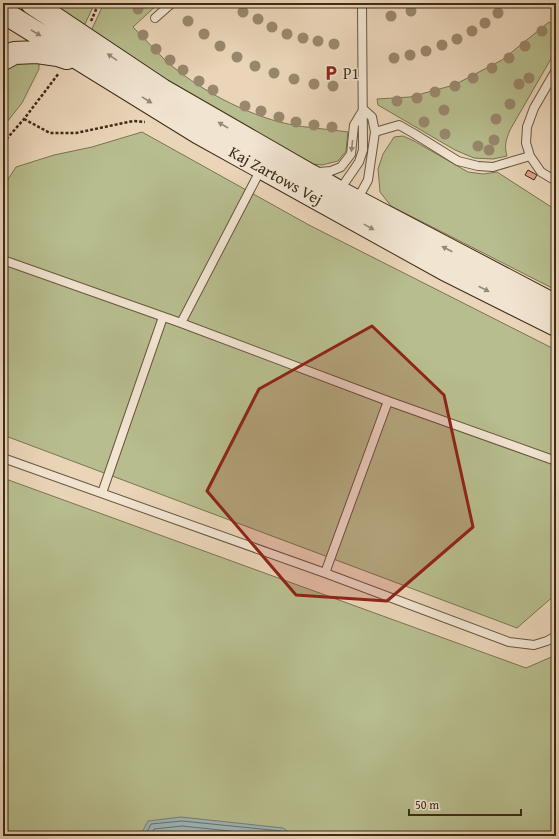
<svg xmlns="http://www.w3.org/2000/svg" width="559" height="839" viewBox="0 0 559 839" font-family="'Gentium Book Plus',serif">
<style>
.green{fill:#b7bd8e;stroke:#7a7452}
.water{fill:#9cb6b9;stroke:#767f78}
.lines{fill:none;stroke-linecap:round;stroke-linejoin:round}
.shore{stroke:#6d7168;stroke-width:1}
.building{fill:#e4a08e;stroke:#3e2c17}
.lane-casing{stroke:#69563f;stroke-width:10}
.secondary-casing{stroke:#3e2c17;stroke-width:24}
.path{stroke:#3e2c17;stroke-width:2.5;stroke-dasharray:3 2;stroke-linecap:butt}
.lane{stroke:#f1e4d1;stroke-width:8}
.secondary{stroke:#f1e4d1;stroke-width:22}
.tree{fill:#99886d}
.oneway{fill:#988874}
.marked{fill:#8f2418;fill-opacity:0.2;stroke:#8f2418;stroke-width:3;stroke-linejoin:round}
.labels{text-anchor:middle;stroke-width:3;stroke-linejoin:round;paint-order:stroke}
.poi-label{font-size:16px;fill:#3e2c17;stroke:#f1e4d1;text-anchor:start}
.street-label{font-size:16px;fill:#3e2c17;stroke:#f1e4d1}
</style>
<rect width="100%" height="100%" fill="#ead5b8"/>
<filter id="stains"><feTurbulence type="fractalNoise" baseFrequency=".005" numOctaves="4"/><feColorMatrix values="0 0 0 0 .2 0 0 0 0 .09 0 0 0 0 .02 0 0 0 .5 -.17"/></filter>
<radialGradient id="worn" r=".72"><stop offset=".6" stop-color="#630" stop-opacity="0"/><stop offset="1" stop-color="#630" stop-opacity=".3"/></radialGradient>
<path class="green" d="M53,3H95L84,26L57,7Z
M104,3H159L133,27C144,38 154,49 165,60C196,88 246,115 288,124C307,128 328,129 348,132L346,151L338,161L322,165L313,164L290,153L157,77L91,31Z
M549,22L554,26L556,23V50L510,130C506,140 504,145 507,156L493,159L474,158L455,150L378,105L377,99L410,97L454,85L502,60Z
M39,61V69L22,103L3,127V70L16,63Z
M142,132L309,225L556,350V594L517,628L3,435V187L16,167L54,155L92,147Z
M403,136L414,141L468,172L483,174L497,172L556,210V290L391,206L380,192L378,169L383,154L394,137Z
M3,478L526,668L556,655V836H16L3,827Z"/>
<path class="water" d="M181,817L283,828L294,836H140L148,821Z"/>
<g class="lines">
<path class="shore" d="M145,836L151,824L182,821L281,831L288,836
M150,836L154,829L182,826L277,836
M157,836L159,835L181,832L220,836"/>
</g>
<path class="building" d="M528,170L537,175L534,180L525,175Z"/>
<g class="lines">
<defs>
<path id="lane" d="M155,18L172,3
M556,70L534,108L527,127L526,143L530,156L541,172L556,181
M375,132L399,125L413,133L458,161L478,166L493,167L530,156
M261,169L181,323L388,401L556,461
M315,170L319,172L331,171L341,167L351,154L354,125L363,110
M339,191L359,162L363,150L362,3
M357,200L368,180L375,132L372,117L363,109
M3,260L181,323
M3,458L325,573L509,642L534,645L547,641L556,636
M102,493L163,317
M325,573L388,401"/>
<path id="secondary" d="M32,3L162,90L339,192L556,306
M3,12L199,133L446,270L556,325
M3,59L14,53L37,52L58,55L67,58"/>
</defs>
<use href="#lane" class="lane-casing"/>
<use href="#secondary" class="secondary-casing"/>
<path class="path" d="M91,21L99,3
M24,119L50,133H76L133,121L145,122
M3,143L24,119L59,73"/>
<use href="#lane" class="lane"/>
<use href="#secondary" class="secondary"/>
</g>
<g class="tree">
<circle cx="138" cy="9" r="5.5"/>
<circle cx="411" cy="11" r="5.5"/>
<circle cx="243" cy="12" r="5.5"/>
<circle cx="498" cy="13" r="5.5"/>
<circle cx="391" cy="16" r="5.5"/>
<circle cx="258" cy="19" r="5.5"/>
<circle cx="188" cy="21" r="5.5"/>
<circle cx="485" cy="23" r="5.5"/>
<circle cx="272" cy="27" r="5.5"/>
<circle cx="472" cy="31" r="5.5"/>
<circle cx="542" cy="31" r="5.5"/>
<circle cx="204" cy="34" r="5.5"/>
<circle cx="287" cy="34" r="5.5"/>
<circle cx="143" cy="35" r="5.5"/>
<circle cx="303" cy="38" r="5.5"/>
<circle cx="457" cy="39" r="5.5"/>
<circle cx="318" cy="41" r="5.5"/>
<circle cx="334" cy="44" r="5.5"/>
<circle cx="442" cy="45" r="5.5"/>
<circle cx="220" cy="46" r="5.5"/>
<circle cx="525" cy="46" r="5.5"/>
<circle cx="156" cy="49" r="5.5"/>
<circle cx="426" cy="51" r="5.5"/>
<circle cx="410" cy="55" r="5.5"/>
<circle cx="237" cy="57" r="5.5"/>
<circle cx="394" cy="58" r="5.5"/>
<circle cx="509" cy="58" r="5.5"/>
<circle cx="170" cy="60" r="5.5"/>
<circle cx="255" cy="66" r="5.5"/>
<circle cx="492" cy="68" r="5.5"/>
<circle cx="183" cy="70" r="5.5"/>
<circle cx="274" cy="73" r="5.5"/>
<circle cx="473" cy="78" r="5.5"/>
<circle cx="529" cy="78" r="5.5"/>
<circle cx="294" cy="79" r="5.5"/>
<circle cx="199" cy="81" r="5.5"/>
<circle cx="314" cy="84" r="5.5"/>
<circle cx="519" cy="84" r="5.5"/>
<circle cx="333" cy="86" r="5.5"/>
<circle cx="455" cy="86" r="5.5"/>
<circle cx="213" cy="90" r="5.5"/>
<circle cx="435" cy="92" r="5.5"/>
<circle cx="417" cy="98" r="5.5"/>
<circle cx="397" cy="101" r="5.5"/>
<circle cx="510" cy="104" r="5.5"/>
<circle cx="245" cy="106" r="5.5"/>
<circle cx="444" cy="110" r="5.5"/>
<circle cx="261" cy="111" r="5.5"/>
<circle cx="279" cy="117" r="5.5"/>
<circle cx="496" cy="119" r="5.5"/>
<circle cx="296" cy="122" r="5.5"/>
<circle cx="424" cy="122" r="5.5"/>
<circle cx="314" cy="125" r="5.5"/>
<circle cx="332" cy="127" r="5.5"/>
<circle cx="445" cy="134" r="5.5"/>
<circle cx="494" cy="140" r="5.5"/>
<circle cx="478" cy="146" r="5.5"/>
<circle cx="489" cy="150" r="5.5"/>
</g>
<defs><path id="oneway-solid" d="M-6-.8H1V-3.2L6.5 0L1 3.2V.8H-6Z"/></defs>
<g class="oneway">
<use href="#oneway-solid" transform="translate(36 33) rotate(31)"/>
<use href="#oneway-solid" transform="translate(112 57) rotate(-146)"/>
<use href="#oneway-solid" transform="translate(147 100) rotate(32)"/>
<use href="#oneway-solid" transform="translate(223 125) rotate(-150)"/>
<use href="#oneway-solid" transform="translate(352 146) rotate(96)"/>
<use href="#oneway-solid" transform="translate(369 227) rotate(29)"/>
<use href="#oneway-solid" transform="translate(447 249) rotate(-152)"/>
<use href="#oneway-solid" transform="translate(484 289) rotate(27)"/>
</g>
<path class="marked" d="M372,326L444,395L473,527L387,601L296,595L207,491L259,389Z"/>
<defs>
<symbol id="parking-bare" viewBox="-9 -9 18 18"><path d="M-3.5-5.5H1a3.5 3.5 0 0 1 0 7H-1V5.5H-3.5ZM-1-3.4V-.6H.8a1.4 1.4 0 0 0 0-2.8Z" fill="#8f2418" stroke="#f1e4d1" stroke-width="2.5" paint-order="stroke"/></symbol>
</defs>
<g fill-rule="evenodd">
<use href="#parking-bare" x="320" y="62" width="22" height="22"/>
</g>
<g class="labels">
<g class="poi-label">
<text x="343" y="79">P1</text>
</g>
<g class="street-label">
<text transform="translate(276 175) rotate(29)" y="6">Kaj Zartows Vej</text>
</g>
</g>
<rect width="559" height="839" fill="none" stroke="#ead5b8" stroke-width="16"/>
<rect x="4" y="4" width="551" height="831" fill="none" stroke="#3e2c17" stroke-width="2"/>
<rect x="8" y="8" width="543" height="823" fill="none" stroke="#3e2c17"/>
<path d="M409 809v6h112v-6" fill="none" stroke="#3e2c17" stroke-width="2"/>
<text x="415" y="809" font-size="12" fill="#3e2c17" stroke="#f1e4d1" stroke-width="3" paint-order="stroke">50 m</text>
<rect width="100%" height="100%" filter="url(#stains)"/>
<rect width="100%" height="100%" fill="url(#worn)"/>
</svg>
